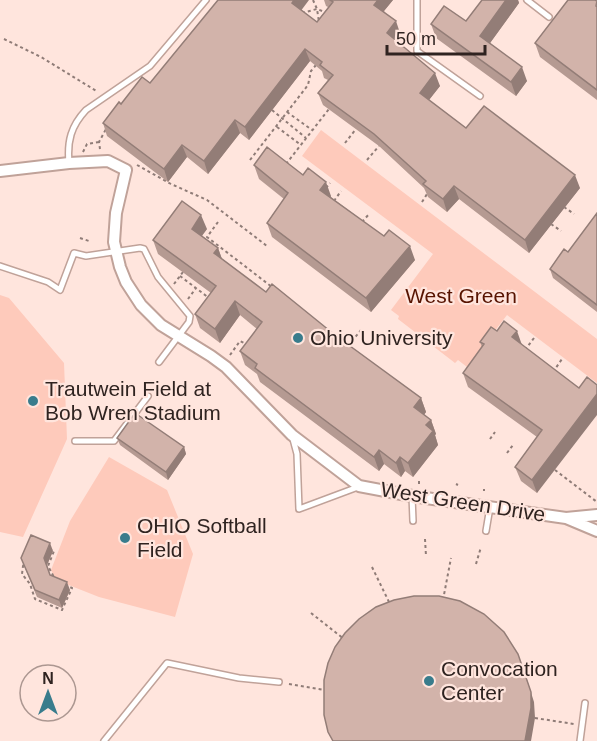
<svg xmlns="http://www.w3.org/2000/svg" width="597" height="741" viewBox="0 0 597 741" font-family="Arial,sans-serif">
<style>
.green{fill:#fecabb}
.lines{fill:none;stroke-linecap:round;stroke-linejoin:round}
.service-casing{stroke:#c0a299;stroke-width:8}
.minor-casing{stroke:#c0a299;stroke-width:14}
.path{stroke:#8f7c77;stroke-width:2;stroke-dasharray:3 3;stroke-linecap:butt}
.service{stroke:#fff;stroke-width:5}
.minor{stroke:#fff;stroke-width:10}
.path-bridge{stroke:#8f7c77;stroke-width:2;stroke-dasharray:3 3;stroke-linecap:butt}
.wall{fill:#b59a92}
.shaded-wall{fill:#937d77}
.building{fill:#d2b3aa;stroke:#937d77;stroke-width:1.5}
.poi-dot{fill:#397c8c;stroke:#ffe5dd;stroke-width:2}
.labels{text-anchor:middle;stroke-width:4.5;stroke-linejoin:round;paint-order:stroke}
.park-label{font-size:21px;fill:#571300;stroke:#ffe5dd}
.poi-label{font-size:21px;fill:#2f2320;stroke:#ffe5dd;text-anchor:start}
.street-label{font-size:21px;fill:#2f2320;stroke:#ffe5dd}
</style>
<rect width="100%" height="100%" fill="#ffe5dd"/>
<path class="green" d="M321,130L597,339V383L507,315L467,367L458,360L455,363L398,319L399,316L391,310L433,254L302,156Z
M0,295L9,298L64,363L67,439L23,537L0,532Z
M109,457L167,490L193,554L175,617L99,597L56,580L51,570L70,521Z"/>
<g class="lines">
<defs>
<path id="service" d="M417,0V51L480,96
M527,0L549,17
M69,163C67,141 71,126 86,110L150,66L206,0
M0,266L48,282L60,290L74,253L86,256L140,248L144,249L158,277L190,316L189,322L159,362
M293,439L297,454L299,509L358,487
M75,441H114L148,396
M412,496L413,521
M486,531L490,507
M104,741L167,663L239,678L279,682
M580,741L585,703"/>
<path id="minor" d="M0,171L69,163L108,161L126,170L116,213L114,242L120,267L126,282L141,305L161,325L211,356L226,367L292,435L359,486L412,496L566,518L597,515
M566,518L597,531"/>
</defs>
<use href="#service" class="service-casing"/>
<use href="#minor" class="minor-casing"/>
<path class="path" d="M313,0L317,9L319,22
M302,13L317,9L327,13
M4,39L41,57L98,92
M287,112L312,130
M277,127L301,145
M345,143L356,129
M100,149L99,142L106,129
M83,152L87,144L99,142
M250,160L308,85L311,71L316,65
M367,160L379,146
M286,164L329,109
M137,165L171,184L207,200L267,246
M326,188L330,183
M334,201L341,191
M422,202L427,194
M564,207L574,214
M218,222L207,237L272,287
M362,222L370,213
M551,224L561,231
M80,238L89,241
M180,276L209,298
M174,284L183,272
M188,299L196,288
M348,346L361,330
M525,350L534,338
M230,355L240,341L246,344
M553,372L562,359
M490,439L495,432
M507,453L513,445
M555,470L597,502
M419,484V479
M456,484L458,485
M483,490H485
M425,539L426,556
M33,541L54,551L48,566L56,581L72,588L62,610L35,599L30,584L22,574L23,566Z
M476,564L481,547
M372,567L389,602
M443,600L451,558
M311,613L344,639
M289,684L325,690
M535,718L574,724"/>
<use href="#service" class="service"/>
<use href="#minor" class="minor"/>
<path class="path-bridge" d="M272,110L306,138"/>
</g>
<path class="wall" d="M324,0H393L384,11L400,33L395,40L440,86L429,100L466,128L580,188L529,253L459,199L447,212L428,197L424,188L379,146L323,105L318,93L328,80L324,78L322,71L310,61L249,140L240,133L208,174L187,157L168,182L107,136L103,123L121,104L150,83L301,10L317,22L328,7L326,6Z
M482,0H518L519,3L490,43L527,81L516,96L436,38L431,24L466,21Z
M597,1V100L540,57L535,43Z
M254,165L331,196V197L415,260L371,312L272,237L267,223L284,199L259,179Z
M597,213V312L553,278L550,269L568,252Z
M207,229L202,236L218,248L222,259L266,292L335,335L421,398L426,412L424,415L431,420L436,434L435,435L438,445L413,477L405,471L401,477L384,464L379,471L260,382L257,374L245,365L240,351L257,329L240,315L220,343L200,328L195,314L211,293L158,254L153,240Z
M497,331L522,345L579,388L537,493L521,481L515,467L537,437L468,387L463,373L482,347L480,342Z
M117,438L184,447L186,454L168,480L120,445Z
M53,551L47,565L50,575L70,590L62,608L37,597L24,566Z"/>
<path class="shaded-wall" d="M294,0H309L297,16L292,3Z
M378,0H393L379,17L374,5Z
M506,0H518L519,3L485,50L480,36Z
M396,21L400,33L391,46L387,33Z
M305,49L310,61L249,140L245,127Z
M522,67L527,81L516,96L511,82Z
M435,73L440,86L425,105L420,93Z
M235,120L240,133L208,174L204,161Z
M182,145L187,157L168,182L164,169Z
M575,175L580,188L529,253L525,240Z
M326,182L331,196L326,204L320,190Z
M454,186L459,199L447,212L443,199Z
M201,215L207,229L197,242L192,229Z
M410,246L415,260L371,312L366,298Z
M218,248L223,262L214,253Z
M235,301L240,315L220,343L215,329Z
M517,331L522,345L512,337Z
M597,394V415L537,493L532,480Z
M421,398L426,412L419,421L414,407Z
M431,420L436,434L435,435L438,445L413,477L408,463L426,425Z
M184,447L186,454L168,480L166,472Z
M379,450L384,464L379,471L374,457Z
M400,457L405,471L401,477L396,463Z
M50,543L53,551L47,565L44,558Z
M67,582L70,590L62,608L59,600Z
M522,664L534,702L535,718L531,741H525Z"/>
<path class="building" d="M218,0H294L292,3L317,22L333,2L330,0H378L374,5L396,21L387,33L435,73L420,93L466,128L484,106L575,175L525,240L454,186L443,199L423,184L426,181L374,134L318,93L333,75L320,65L322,62L305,49L245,127L235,120L204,161L182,145L164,169L103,123L119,102L121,104L142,77L150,83Z
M482,0H506L480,36L522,67L511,82L431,24L444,6L466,21Z
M568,0H595L597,1L596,6L597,7V90L535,43Z
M267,147L303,175L308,168L326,182L320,190L384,236L389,230L410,246L366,298L267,223L288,193L254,165Z
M182,201L201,215L192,229L218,248L214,253L266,292L272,284L335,335L421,398L414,407L431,420L426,425L433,431L408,463L400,457L396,463L379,450L374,457L255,368L257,364L240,351L262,322L235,301L215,329L195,314L216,286L153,240Z
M597,213V305L550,269L564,249L568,252Z
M504,321L517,331L512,337L579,388L587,377L597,385V394L532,480L515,467L542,430L463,373L484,344L480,342L491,327L497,331Z
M135,413L184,447L166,472L117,438Z
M31,535L50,543L44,558L50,575L67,582L59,600L35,590L21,558Z
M414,596H439L460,601L484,614L504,632L518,654L531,692V708L525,741H333L328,732L324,715V680L328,663L335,647L345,633L359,619L376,607L394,600Z"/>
<g class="poi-dot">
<circle cx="298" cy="338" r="6"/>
<circle cx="33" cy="401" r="6"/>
<circle cx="125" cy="538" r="6"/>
<circle cx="429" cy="681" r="6"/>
</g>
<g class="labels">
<g class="park-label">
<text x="461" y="303">West Green</text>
</g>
<g class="poi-label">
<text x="310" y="345">Ohio University</text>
<text x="45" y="396">Trautwein Field at<tspan x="45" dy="24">Bob Wren Stadium</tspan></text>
<text x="137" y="533">OHIO Softball<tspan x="137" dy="24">Field</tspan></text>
<text x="441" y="676">Convocation<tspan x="441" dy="24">Center</tspan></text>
</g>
<g class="street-label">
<text transform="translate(463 502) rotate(9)" y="7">West Green Drive</text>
</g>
</g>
<g transform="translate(48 693)"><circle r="28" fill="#ffe5dd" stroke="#ac9791" stroke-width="1.5"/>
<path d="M0-4.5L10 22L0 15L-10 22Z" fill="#397c8c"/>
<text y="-9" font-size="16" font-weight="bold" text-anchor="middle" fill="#2f2320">N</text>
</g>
<path d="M387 45v9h98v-9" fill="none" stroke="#2f2320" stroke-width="3"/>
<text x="396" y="45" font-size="18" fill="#2f2320" stroke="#ffe5dd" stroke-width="4.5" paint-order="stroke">50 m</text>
</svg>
